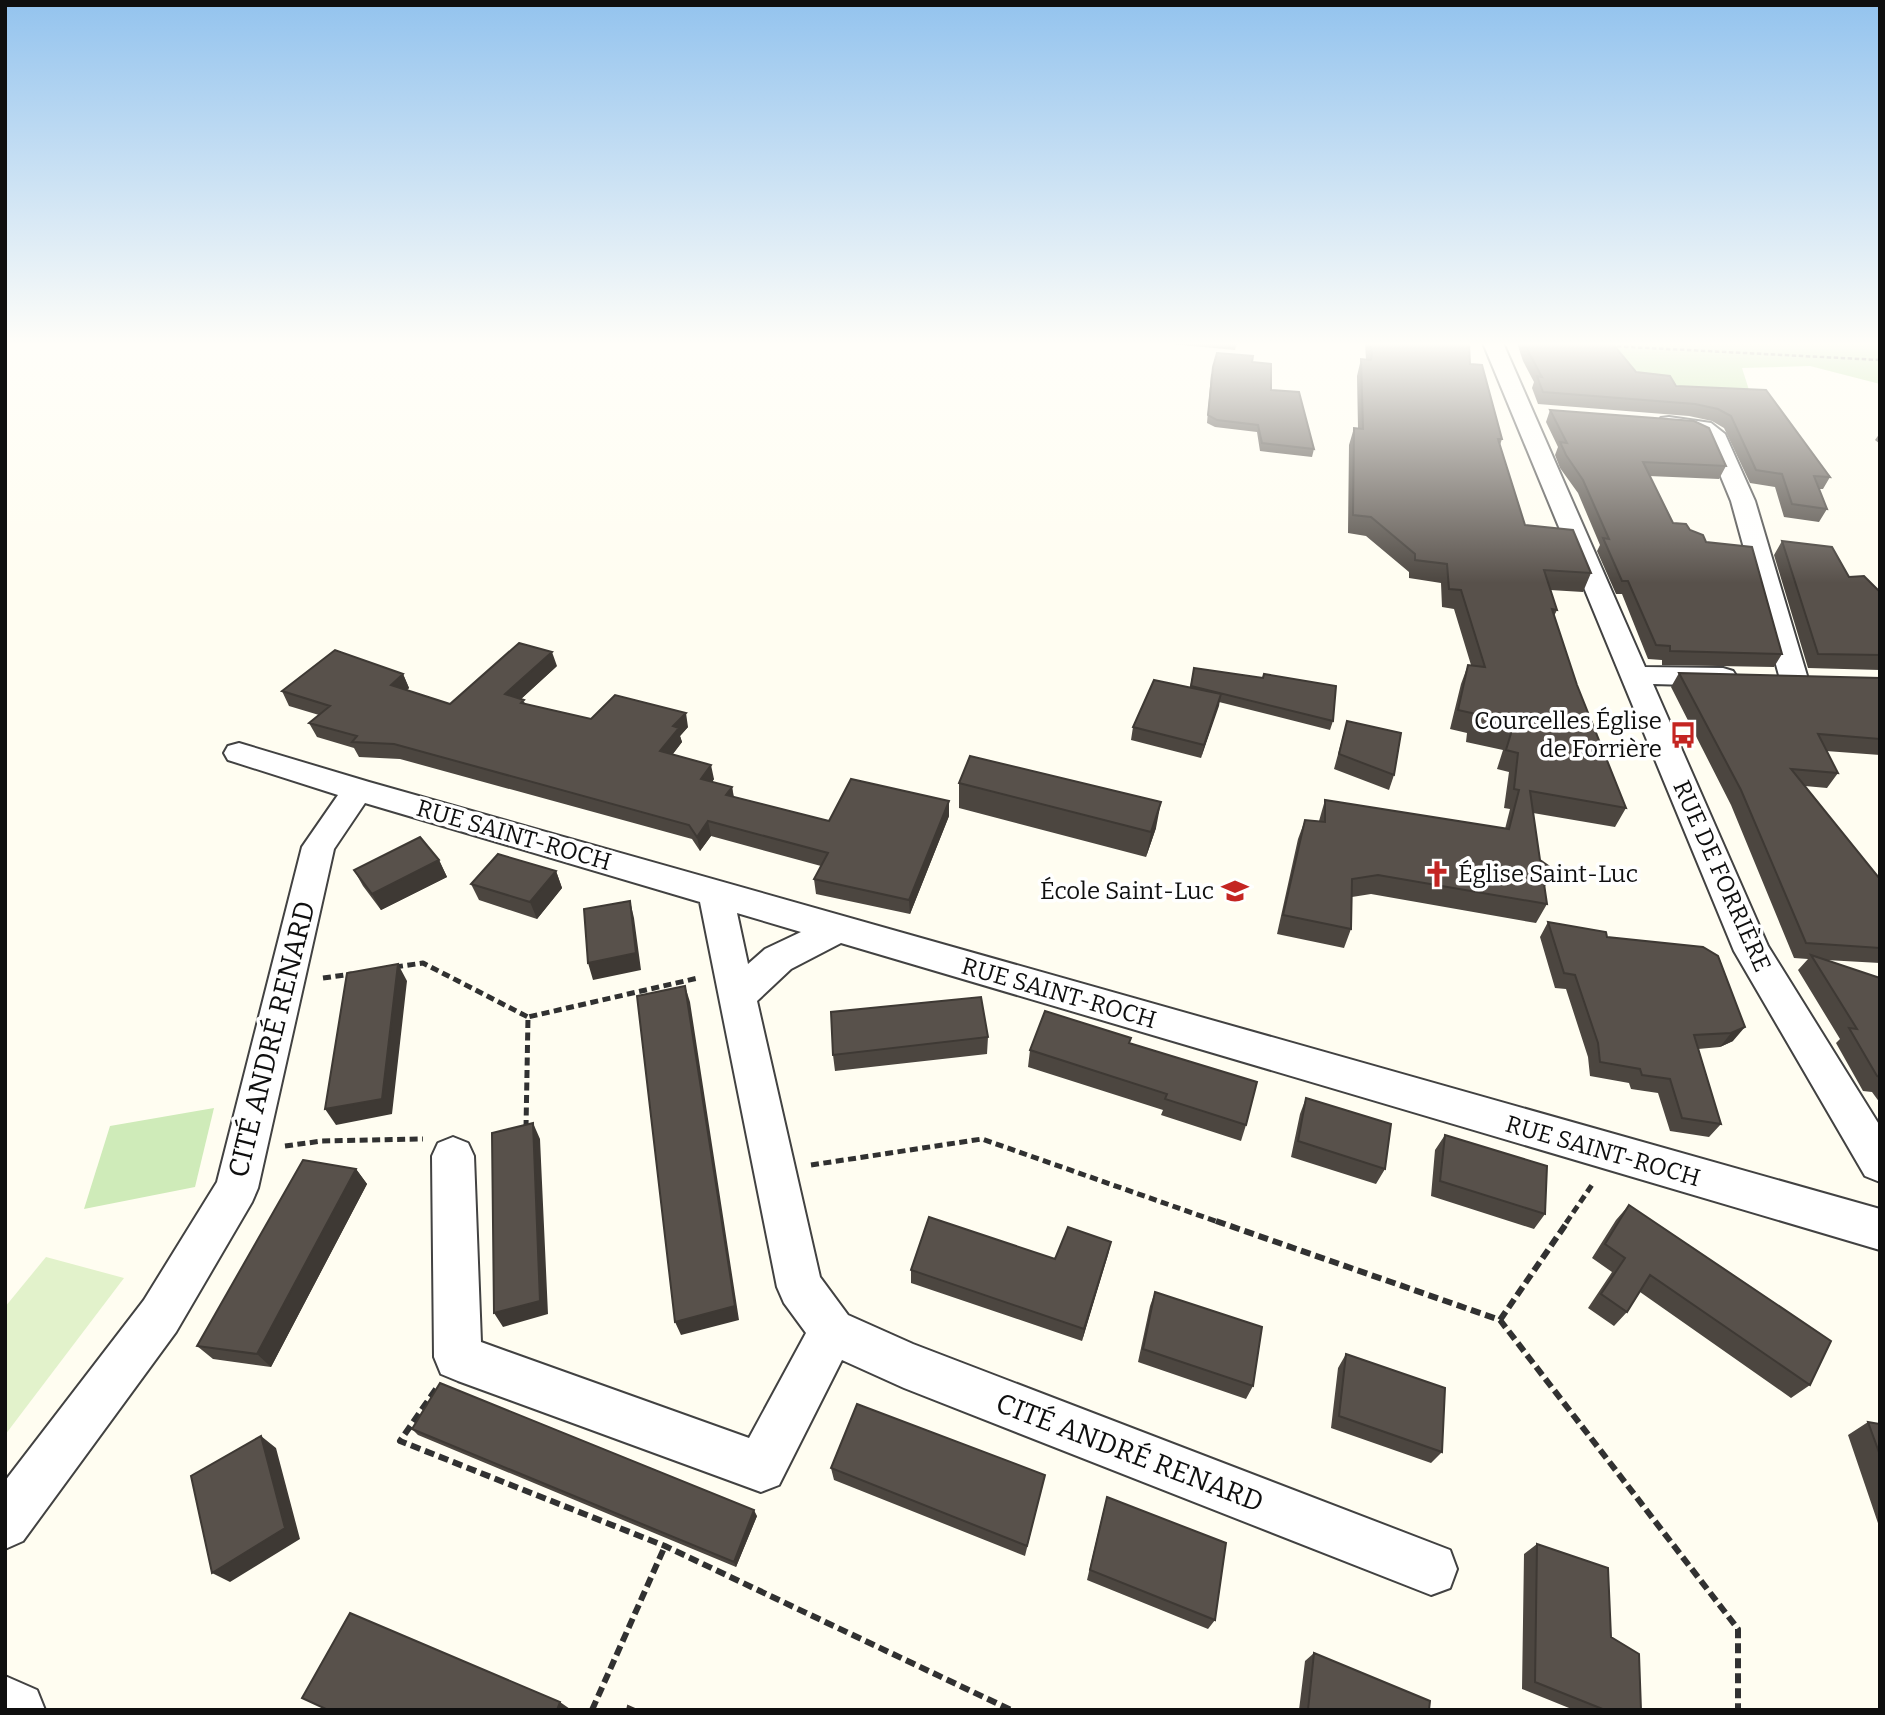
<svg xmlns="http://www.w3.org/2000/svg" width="1885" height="1715" viewBox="0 0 1885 1715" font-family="Bitter,serif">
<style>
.green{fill:#cfebb9}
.forest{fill:#b2dc97}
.pitch{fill:#e2f2cb}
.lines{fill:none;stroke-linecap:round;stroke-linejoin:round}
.street-casing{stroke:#424242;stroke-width:4}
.path-far2{stroke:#313131;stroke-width:2.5;stroke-dasharray:4.5 2.5;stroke-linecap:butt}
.path-far1{stroke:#313131;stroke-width:5;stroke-dasharray:8 4.5;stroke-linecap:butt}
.path{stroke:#313131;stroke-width:6;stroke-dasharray:10 5;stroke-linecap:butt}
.street{fill:#fff;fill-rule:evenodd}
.wall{fill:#4c4640}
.shaded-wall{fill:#3e3934}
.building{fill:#58514b;stroke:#3e3934;stroke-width:2}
.labels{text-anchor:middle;stroke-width:7;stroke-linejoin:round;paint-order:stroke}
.poi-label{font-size:24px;fill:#0f0f0f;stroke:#fff;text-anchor:end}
.street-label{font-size:24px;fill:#0f0f0f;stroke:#fff}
.near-street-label{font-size:28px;fill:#0f0f0f;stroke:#fff}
</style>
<rect width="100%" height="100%" fill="#fffdf1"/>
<path class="green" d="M214,1108L195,1187L84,1209L110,1126Z"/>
<path class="forest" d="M1596,343H1880V384L1810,366L1742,368L1749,390L1714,398L1594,356Z"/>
<path class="pitch" d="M46,1257L124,1278L5,1435V1307Z"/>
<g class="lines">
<defs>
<path id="street" d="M1483,343H1503L1645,667L1723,668L1733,671L1737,677L1733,683L1723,686L1653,684L1768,946L1880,1126V1182L1865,1176L1734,951Z
M1669,417L1711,423L1725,434L1755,501L1808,679L1804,685L1794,688L1784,685L1780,679L1731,501L1705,438L1697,434L1661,428L1658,423L1661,418Z
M239,743L369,782L1880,1209V1250L841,943L791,969L757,1001L820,1277L848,1315L913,1344L1450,1550L1457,1569L1450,1588L1431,1595L904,1388L842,1360L779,1485L761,1492L458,1381L441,1374L434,1357L432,1156L438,1143L453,1137L468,1143L474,1156L481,1342L749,1438L806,1333L784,1303L777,1287L700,902L365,803L334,849L258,1188L252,1202L176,1332L23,1541L5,1549V1481L144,1300L217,1182L302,847L338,795L228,760L224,753L228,746ZM737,913L801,932L765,949L748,964Z
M5,1676L37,1690L45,1710H5Z"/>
</defs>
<use href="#street" class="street-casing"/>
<path class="path-far2" d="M1610,346L1880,360"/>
<path class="path-far1" d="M395,967L423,963L528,1017
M323,978L352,974
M526,1128L528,1017L698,978
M285,1146L322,1141L423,1139
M811,1165L982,1139L1221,1223
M1566,1223L1594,1182"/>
<path class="path" d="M1216,1221L1500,1320L1738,1629V1710
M1500,1320L1568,1221
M436,1389L400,1441L665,1546L1011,1710
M592,1710L665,1546"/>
<use href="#street" class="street"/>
</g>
<path class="wall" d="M1161,343H1237L1235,350Z
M1365,343H1469L1470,364L1502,439L1500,445L1525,525L1591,573L1583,592L1550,590L1557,610L1554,616L1577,685L1626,808L1615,827L1533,813L1547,904L1536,923L1371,894L1352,897L1351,929L1344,948L1277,934L1298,839L1305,820L1319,821L1325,800L1505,829L1510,809L1504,808L1509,772L1497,769L1503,750L1466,742L1467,733L1450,729L1461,684L1468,665H1471L1454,609L1442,607L1441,583L1409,578V572L1366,536L1348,533L1349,445L1354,428H1358L1357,376L1361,359L1366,360Z
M1517,343H1612L1636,372L1676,386L1766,390L1830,477L1823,489H1819L1827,509L1819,522L1784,517L1775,487L1750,483L1724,428L1712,421L1689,416L1538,404L1532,388L1534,382L1523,361Z
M1252,362L1271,390L1314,449L1312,457L1260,451L1257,432L1215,427L1207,423L1211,374Z
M1550,410L1726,466L1719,479L1649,476L1673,523L1690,530L1706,542L1782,654L1774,667L1662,665V660L1648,659L1622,594H1616L1597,551L1600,545L1578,493L1560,468L1555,455L1558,447L1546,422Z
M1880,433V444L1875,440Z
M1782,541L1880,592V670L1808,668L1774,555Z
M557,666L521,699L526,704L591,719L688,727L680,736L682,742L673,754L714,779L712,782L732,787L734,797L829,821L949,816L910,914L816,894L814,879L821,866L711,836L700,851L692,839L400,759L359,757L354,748L317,737L309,723L319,715L289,706L282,691L403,674L409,688L407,690L450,704Z
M1194,668L1333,721L1330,730L1219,702L1201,758L1131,740L1133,727L1190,687Z
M1679,673L1880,678V755L1826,751L1838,773L1827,788L1805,786L1880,879V963L1826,960L1880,978V1103L1872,1092L1863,1091L1836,1043L1840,1039L1798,970L1808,959L1794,958L1731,805L1671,687Z
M1347,721L1394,775L1389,790L1334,769Z
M959,783L1156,828L1146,857L959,808Z
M439,860L447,877L381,910L363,886L354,870Z
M556,871L562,888L537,919L479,900L471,884Z
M1548,922L1607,937L1718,956L1733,1041L1720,1047L1698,1049L1721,1124L1709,1137L1670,1131L1658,1093L1631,1089L1629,1083L1590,1076L1588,1057L1566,989L1555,988L1540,937Z
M988,1037L987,1054L835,1071L833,1055Z
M1130,1043L1246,1125L1241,1141L1161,1115L1163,1110L1028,1067L1030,1050Z
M1306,1098L1385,1169L1376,1184L1291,1157L1300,1114Z
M1445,1135L1545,1214L1534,1229L1431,1196L1435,1150Z
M356,1169L367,1184L271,1367L213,1359L197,1346Z
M1629,1205L1810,1385L1791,1398L1640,1292L1627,1312L1614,1326L1588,1308L1612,1272L1592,1258L1616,1220Z
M1111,1242L1082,1341L911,1283V1270L1055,1259Z
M1155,1292L1253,1386L1246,1399L1138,1362L1150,1306Z
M1346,1354L1442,1452L1431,1463L1331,1428L1338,1368Z
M1868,1422L1880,1424V1529L1848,1435Z
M412,1429L757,1516L736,1567L418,1435Z
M831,1468L1045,1475L1025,1556L834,1480Z
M1107,1497L1215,1620L1208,1629L1087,1580L1104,1508Z
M1537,1544L1611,1637L1641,1710H1574L1522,1689L1524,1554Z
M1314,1653L1429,1710H1299L1305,1661Z"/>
<path class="shaded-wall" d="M552,652L557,666L510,709L505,694Z
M403,674L409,688L397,699L391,685Z
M1221,694L1219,706L1201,758L1204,745Z
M686,713L688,727L680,736L682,742L664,765L660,751L673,726Z
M711,765L714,779L704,794L701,779Z
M732,787L734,802L726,795Z
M949,801V816L910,914L909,900Z
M1161,802L1156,828L1146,857L1151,832Z
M708,821L711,836L700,851L697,837Z
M439,860L447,877L381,910L372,894Z
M1554,870L1543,890V877Z
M556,871L562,888L537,919L530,902Z
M630,901L634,918L641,970L593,980L588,963Z
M398,964L407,981L392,1114L336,1125L325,1109Z
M685,986L690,1002L739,1320L681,1335L675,1322Z
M1745,1027L1733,1041L1720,1047L1731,1033Z
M533,1123L540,1139L548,1314L503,1327L494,1313Z
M356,1169L367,1184L271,1367L257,1354Z
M1111,1242L1108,1255L1082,1341L1084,1329Z
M261,1436L276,1448L300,1539L230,1582L212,1573Z
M754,1510L757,1516L736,1567L734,1562Z
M560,1702L570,1709V1710H557Z"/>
<path class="building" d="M1370,343H1469L1470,364L1482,365L1502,439H1498L1525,525L1573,530L1591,573L1544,570L1557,610L1552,609L1577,685L1626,808L1530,791L1540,860L1554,870L1543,877L1547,904L1378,875L1352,879L1351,929L1283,915L1305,820L1325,822V800L1509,829L1519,790L1514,789L1518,753L1506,750L1512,730L1474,722L1476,714L1458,710L1468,665L1485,667L1461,590L1449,589L1447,564L1415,560V554L1371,517L1353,515L1354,428L1363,429L1361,359L1371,360L1372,355Z
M1525,343H1612L1636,372L1670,376L1676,386L1766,390L1830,477L1814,476L1827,509L1792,504L1782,474L1756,470L1731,416L1718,409L1695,404L1543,392L1537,376L1542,377L1527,349Z
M1217,353L1253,356L1252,362L1271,364V390L1299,392L1314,449L1262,443L1258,425L1217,420L1208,415L1213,367Z
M1550,410L1694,421L1709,428L1726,466L1643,462L1673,523L1686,524L1690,530L1703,535L1706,542L1752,547L1782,654L1670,651V646L1656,645L1628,581H1622L1603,538L1609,539L1583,480L1566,455L1560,442L1567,443Z
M1782,541L1832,547L1849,577L1864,576L1880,592V655L1818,654Z
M519,643L552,652L505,694L524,700L521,703L591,719L615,695L686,713L673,726L679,728L660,751L711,765L701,779L732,787L726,795L829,821L851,779L949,801L909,900L814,879L828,853L708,821L697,837L689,825L394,744L352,742L357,736L309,723L330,706L282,691L335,650L403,674L391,685L450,704Z
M1194,668L1263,678L1264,674L1336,686L1333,721L1191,686Z
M1679,673L1880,678V739L1818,734L1838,773L1791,769L1880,879V948L1806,943L1741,790Z
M1154,680L1221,694L1204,745L1133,727Z
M1347,721L1401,733L1394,775L1339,754Z
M970,756L1161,802L1151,832L959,783Z
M420,837L439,860L372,894L354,870Z
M498,854L556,871L530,902L471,884Z
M630,901L636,953L588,963L584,909Z
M1548,922L1606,932L1607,937L1703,947L1718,956L1745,1027L1731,1033L1694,1035L1721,1124L1682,1118L1670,1079L1642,1075L1640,1069L1600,1062L1598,1043L1575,975L1564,973Z
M1811,955L1880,978V1077L1877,1076L1849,1028L1857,1029Z
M398,964L382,1099L325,1109L347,973Z
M685,986L735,1306L675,1322L637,996Z
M981,997L988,1037L833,1055L831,1012Z
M1045,1011L1131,1038L1129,1043L1257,1082L1246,1125L1165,1099L1167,1094L1030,1050Z
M1306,1098L1391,1124L1385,1169L1298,1141Z
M533,1123L540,1301L494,1313L492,1133Z
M1445,1135L1547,1166L1545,1214L1440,1181Z
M303,1160L356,1169L257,1354L197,1346Z
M1629,1205L1831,1341L1810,1385L1650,1275L1627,1312L1601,1294L1625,1258L1605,1244Z
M929,1217L1055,1259L1068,1227L1111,1242L1084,1329L911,1270Z
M1155,1292L1262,1327L1253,1386L1143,1349Z
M1346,1354L1445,1388L1442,1452L1339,1416Z
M440,1383L754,1510L734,1562L412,1429Z
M857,1404L1045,1475L1027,1546L831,1468Z
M1868,1422L1880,1424V1455Z
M261,1436L285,1528L212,1573L191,1476Z
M1107,1497L1226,1543L1215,1620L1090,1570Z
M1537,1544L1608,1568L1611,1637L1639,1654L1641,1710H1605L1535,1682Z
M350,1613L560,1702L557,1710H328L302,1698Z
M1314,1653L1430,1701L1429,1710H1308Z
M628,1706L637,1710H627Z"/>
<linearGradient id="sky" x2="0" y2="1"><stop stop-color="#93c3ee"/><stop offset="0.59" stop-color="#fffef9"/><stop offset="1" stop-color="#fffef9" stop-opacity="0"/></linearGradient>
<rect width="1885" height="583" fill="url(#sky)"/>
<defs>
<symbol id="bus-bare" viewBox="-9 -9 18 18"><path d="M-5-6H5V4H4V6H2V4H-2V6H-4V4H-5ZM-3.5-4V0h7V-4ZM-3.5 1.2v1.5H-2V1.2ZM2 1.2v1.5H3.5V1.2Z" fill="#c42522" stroke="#fff" stroke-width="2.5" paint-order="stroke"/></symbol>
<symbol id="church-bare" viewBox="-9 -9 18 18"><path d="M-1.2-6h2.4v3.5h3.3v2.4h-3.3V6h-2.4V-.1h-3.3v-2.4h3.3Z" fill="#c42522" stroke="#fff" stroke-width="2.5" paint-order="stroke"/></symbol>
<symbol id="school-bare" viewBox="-9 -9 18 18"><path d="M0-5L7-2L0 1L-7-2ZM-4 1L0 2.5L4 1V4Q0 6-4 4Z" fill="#c42522" stroke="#fff" stroke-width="2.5" paint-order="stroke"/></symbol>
</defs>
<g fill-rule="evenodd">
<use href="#bus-bare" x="1664" y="716" width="38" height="38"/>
<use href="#church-bare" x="1418" y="855" width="38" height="38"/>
<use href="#school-bare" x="1216" y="872" width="38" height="38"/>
</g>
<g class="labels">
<g class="poi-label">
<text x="1662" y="729">Courcelles Église<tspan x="1662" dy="28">de Forrière</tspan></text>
<text x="1458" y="882" text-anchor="start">Église Saint-Luc</text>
<text x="1214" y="899">École Saint-Luc</text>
</g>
<g class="street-label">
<text transform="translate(514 835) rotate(16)" y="8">RUE SAINT-ROCH</text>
<text transform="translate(1722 876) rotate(66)" y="8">RUE DE FORRIÈRE</text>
<text transform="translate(1059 993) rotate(16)" y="8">RUE SAINT-ROCH</text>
<text transform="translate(1603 1151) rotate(16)" y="8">RUE SAINT-ROCH</text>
</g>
<g class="near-street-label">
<text transform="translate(271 1039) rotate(-76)" y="10">CITÉ ANDRÉ RENARD</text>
<text transform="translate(1130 1452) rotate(21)" y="10">CITÉ ANDRÉ RENARD</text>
</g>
</g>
<rect width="1885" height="1715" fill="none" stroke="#0f0f0f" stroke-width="14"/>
</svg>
